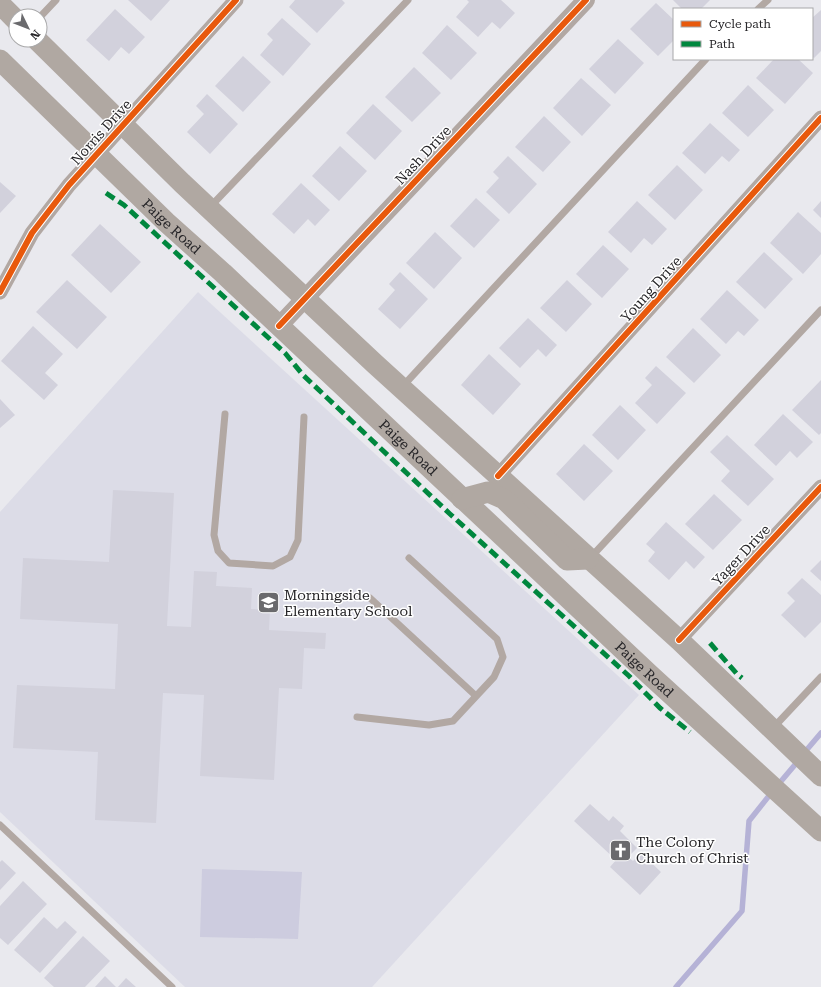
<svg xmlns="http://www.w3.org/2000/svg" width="821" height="987" viewBox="0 0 821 987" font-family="'Roboto Serif',serif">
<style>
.built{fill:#dcdce7}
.green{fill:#cdccdf}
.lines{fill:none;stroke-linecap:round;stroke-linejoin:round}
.stream{stroke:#b5b2d6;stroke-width:5.5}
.building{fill:#d2d1dc}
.service{stroke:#b2a8a3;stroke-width:7}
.minor{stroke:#b2a8a3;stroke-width:15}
.tertiary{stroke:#b2a8a3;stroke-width:18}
.secondary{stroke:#b0a8a2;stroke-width:21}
.quiet{stroke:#00873e;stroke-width:5;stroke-dasharray:10 5;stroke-linecap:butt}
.cycleway-casing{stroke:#fff;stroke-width:8}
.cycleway{stroke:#e8590c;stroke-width:6}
.labels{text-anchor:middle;stroke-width:3;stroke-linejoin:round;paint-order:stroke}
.street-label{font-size:14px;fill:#262528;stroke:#fff}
.poi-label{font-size:14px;fill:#262528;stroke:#fff;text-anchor:start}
</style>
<rect width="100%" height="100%" fill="#e9e9ee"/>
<path class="built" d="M198,292L639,695L372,987H185L0,812V512Z"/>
<path class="green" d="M202,869L302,872L298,939L200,937Z"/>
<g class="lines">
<path class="stream" d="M804,753L821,733
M777,786L799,760
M676,987L742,911L749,821L772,792"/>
</g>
<path class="building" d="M128,0H170L151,21Z
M295,0H342L345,3L317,33L289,7Z
M467,0H501L515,13L500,29L492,22L478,37L456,17L469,2Z
M673,0H710L701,9H682Z
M656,3L674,20V40L658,56L630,29Z
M115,9L145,37L129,54L121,47L109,61L86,40Z
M821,10V51L814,58L812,56V18Z
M282,18L311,44L283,76L260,55L273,40L267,34Z
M447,25L477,53L451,80L422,53Z
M618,39L644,63L615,94L589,69Z
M243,56L271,82L243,112L215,86Z
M774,59H798L813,73L785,104L756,78Z
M414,67L441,93L412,122L385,97Z
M581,78L611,105L582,136L553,108Z
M748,85L774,110L748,137L722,113Z
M207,94L238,124L210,154L187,132L204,114L196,106Z
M373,104L402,131L375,160L346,133Z
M544,116L571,142L543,172L515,147Z
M710,123L740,150L729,162L722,156L705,174L682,153Z
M340,146L367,171L339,201L312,176Z
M508,156L537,184L509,214L486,192L499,178L493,172Z
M677,165L703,190L675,220L648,195Z
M0,182L16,196L0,213Z
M301,183L330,210L315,226L308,219L294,234L272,214Z
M476,198L500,220L474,248L450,226Z
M637,201L667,229L652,245L644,238L631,253L608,232Z
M821,201V218L813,210Z
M798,212L821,233V254L803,274L770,243Z
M100,224L141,262L111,293L71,255Z
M435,232L462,258L434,289L406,263Z
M603,245L629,269L602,298L576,274Z
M764,252L793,279L765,309L736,282Z
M400,272L428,299L400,329L378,309L395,290L389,284Z
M67,280L107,317L77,349L36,312Z
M567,280L592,304L566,332L540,308Z
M727,290L759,320L744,336L738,331L726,344L700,319Z
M528,318L557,345L546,357L538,349L520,368L499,348Z
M33,326L63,354L45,373L58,385L44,400L1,361Z
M693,328L721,355L694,383L666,357Z
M489,354L521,384L493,415L461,385Z
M656,366L686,393L657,424L635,403L652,385L645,378Z
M821,380V433L819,435L792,410Z
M0,399L15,415L0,428Z
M620,405L646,430L618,460L592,435Z
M783,414L813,442L797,458L790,451L776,466L754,445Z
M727,435L774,479L748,506L721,481L730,471L710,452Z
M584,444L613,471L584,501L556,474Z
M113,490L174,493L167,626L191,627L194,571L217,572L216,586L252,588L251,609L270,610L269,630L326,633L325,649L304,648L302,689L279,688L274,780L200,776L204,695L163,693L156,823L95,820L98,752L13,748L17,685L115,689L118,624L20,619L23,558L109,562Z
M714,494L742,520L713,550L685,524Z
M666,522L705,557L694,569L686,561L669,580L648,561L655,552L646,544Z
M821,560V581L810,571Z
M802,578L821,595V622L805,638L781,615L795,601L787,593Z
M590,804L609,821L613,816L624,826L620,831L637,848L628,857L633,861L641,853L661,872L640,895L610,867L616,860L574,821Z
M2,860L16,873L0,890V862Z
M23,881L47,904L8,945L0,938V906Z
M44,917L57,929L65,921L77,932L40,973L14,950Z
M83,936L110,961L85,987H54L44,978Z
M105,976L116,987H95Z
M126,978L136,987H118Z"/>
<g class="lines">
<path class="service" d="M758,9L768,0
M40,17L56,0
M210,207L408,0
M402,387L706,59
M225,414L214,535L218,551L229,563L273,566L290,557L298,540L304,417
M591,557L821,310
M370,598L476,696
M357,717L429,725L453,721L494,677L503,657L497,639L409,558
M773,728L821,677
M0,825L172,987"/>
<path class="minor" d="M0,292L32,233L69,185L236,0
M498,476L821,118
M679,640L821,487"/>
<path class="tertiary" d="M279,326L586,0"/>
<g class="secondary">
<path d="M0,4L16,20"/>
<path d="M37,40L182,183L375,364L679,640L821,776"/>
<path id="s1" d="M0,60L166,222L223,273L650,675L821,831"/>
<path d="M462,499L488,492L504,499L567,560L588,559"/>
</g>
<path class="quiet" d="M106,193L124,205L285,353L303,375L450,514L629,676L660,708L690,732
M710,643L737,674L742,678"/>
<defs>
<path id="cycleway" d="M0,292L32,233L69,185L236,0
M279,326L586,0
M498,476L821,118
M679,640L821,487"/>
</defs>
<use href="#cycleway" class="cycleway-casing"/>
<use href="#cycleway" class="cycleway"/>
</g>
<defs>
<symbol id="school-square" viewBox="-11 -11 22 22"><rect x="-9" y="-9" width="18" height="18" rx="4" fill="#6a6a6d" stroke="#fff"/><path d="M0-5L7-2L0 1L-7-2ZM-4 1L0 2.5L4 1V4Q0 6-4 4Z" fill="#fff"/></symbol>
<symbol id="church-square" viewBox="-11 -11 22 22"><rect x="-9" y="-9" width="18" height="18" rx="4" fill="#6a6a6d" stroke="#fff"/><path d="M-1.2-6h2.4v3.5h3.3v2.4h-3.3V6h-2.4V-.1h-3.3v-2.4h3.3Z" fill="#fff"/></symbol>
</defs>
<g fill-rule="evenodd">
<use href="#school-square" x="256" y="590" width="25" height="25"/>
<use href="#church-square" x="608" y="838" width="25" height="25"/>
</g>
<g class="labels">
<g class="street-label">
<text transform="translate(101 132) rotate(-48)" y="5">Norris Drive</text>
<text transform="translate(423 155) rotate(-47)" y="5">Nash Drive</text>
<text dy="5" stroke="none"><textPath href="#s1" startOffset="239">Paige Road</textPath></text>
<text transform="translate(651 289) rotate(-48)" y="5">Young Drive</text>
<text dy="5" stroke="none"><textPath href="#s1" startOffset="563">Paige Road</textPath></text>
<text transform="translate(741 555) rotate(-47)" y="5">Yager Drive</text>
<text dy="5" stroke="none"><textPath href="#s1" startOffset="887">Paige Road</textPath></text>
</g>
<g class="poi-label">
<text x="284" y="600">Morningside<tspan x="284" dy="16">Elementary School</tspan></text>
<text x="636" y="847">The Colony<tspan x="636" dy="16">Church of Christ</tspan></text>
</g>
</g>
<rect x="673" y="8" width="140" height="52" fill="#ffffff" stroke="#a8a8a9"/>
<rect x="681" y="21" width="20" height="6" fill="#e8590c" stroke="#a8a8a9"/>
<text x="709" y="28" font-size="12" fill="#262528">Cycle path</text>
<rect x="681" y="41" width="20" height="6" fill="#00873e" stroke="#a8a8a9"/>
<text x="709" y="48" font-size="12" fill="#262528">Path</text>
<g transform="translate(28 28) rotate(133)"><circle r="19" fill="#ffffff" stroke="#a8a8a9"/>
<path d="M0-3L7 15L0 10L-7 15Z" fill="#6a6a6d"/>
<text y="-6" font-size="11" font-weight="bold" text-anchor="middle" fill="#262528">N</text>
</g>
</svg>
